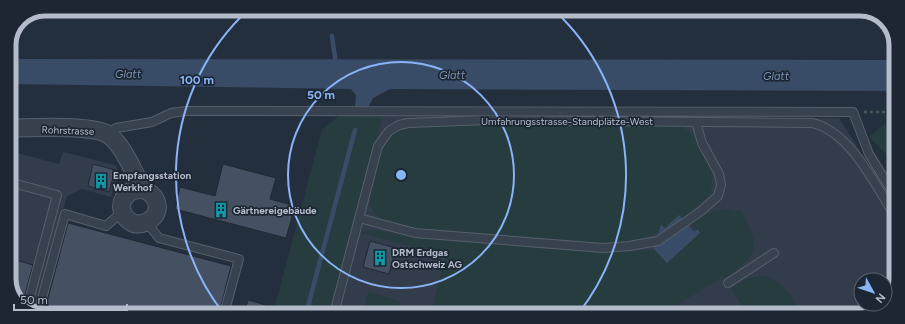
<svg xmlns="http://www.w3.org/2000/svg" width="905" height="324" viewBox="0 0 905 324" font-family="Figtree,sans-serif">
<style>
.airport{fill:#323c4b}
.green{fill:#263c3f}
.water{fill:#394c67}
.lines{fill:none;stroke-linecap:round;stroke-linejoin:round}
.stream{stroke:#394c67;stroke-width:4.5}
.building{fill:#455162;stroke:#1f2835}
.lane-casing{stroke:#565f6c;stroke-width:10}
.street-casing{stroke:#565f6c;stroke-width:19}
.path{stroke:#44595c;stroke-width:2.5;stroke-dasharray:3 3;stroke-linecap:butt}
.lane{stroke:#38414e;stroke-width:8}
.street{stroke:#38414e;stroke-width:17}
.ring{fill:none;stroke:#8ab4f8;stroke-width:2}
.labels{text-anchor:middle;stroke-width:3.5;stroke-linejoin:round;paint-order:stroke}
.street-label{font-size:10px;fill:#b4bcc9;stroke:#1d2633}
.poi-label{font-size:10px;font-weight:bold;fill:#b4bcc9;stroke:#1d2633;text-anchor:start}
.water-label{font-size:11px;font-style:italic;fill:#7c92b1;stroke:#1d2633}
.rim{fill:none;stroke:#b4bcc9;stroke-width:5}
.centre{fill:#8ab4f8;stroke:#1d2633;stroke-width:2}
.ring-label{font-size:12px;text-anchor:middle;font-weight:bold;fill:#8ab4f8;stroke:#1d2633;stroke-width:3.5;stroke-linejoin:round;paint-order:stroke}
</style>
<rect width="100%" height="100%" fill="#242f3e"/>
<path class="airport" d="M339,116L839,118L895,206L894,290L885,303V280H861V304H884L882,308L860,315L273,314L322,130Z
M9,151L59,164L63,152L115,165L118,171L111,197L82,189L67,196L35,313L17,301L9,281Z"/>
<path class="green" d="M895,115V168L891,159L869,137Z
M339,116H383L330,314H273L322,130Z
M436,124L674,125L681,126L691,133L712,164L711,193L683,220L655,234L625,242L603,244L424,230L406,228L383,221L372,210L368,198L380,155L391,136L407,127Z
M727,209L734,212L740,209C761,245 760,255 725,278L723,276L662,315L431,314L445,256L359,232L374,230L410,236L624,252L663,249L690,236L697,230L691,222L705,214Z
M761,276C783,278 792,299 803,315H748L731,288L745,279Z
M368,292L400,301L397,314H363Z"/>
<path class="water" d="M9,59L896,60V91L390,89L373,98L368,107H355L356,95L351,89L9,84Z
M679,215L694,232L698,229L700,233L667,263L653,248L661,225L665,228Z"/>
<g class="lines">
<path class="stream" d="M332,36L336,64
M306,314L355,130"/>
</g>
<path class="building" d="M93,164L115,170L109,192L88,186Z
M223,164L276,178L270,199L295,206L286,238L175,209L180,187L215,196Z
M68,223L231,266L219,314L44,313Z
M370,241L396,248L389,274L363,267Z
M9,258L33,265L22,305L17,301L9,281Z
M248,300L283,310V314H244Z"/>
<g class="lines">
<defs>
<path id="lane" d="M109,135L116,128L152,122L171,113L186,111L853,112L869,154L895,196
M9,182L57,195L27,308
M359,218L415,233L603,248L629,246L658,241L701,211L718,196L721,185L719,174L702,143L696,122
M147,223L159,238L239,259L224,314
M728,283L774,253
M38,313L65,214L106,226L122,212
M334,314L378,146L389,131L399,125L408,123L488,120L812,123C850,131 875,185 895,216"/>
<path id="street" d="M9,128C31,128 94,124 109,135C124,147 132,169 141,185C144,191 150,191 154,197C164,212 150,225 135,224C119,217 117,201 131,191L143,189"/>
</defs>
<use href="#lane" class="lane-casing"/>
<use href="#street" class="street-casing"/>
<path class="path" d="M864,112H895"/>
<use href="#lane" class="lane"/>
<use href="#street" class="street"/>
</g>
<g class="ring">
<circle cx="401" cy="175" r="113"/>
<path d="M224 314A225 225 0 0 1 248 10M554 10A225 225 0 0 1 578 314"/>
</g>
<defs>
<symbol id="building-bare" viewBox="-9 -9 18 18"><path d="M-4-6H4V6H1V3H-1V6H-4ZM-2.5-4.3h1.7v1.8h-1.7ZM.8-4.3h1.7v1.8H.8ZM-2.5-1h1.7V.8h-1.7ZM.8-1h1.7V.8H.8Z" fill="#0f9aa8" stroke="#1d2633" stroke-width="2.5" paint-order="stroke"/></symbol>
</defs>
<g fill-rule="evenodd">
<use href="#building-bare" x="90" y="170" width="22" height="22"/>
<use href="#building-bare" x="210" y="199" width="22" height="22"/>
<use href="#building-bare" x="369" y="247" width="22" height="22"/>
</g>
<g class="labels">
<g class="street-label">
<text x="567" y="125">Umfahrungsstrasse-Standplätze-West</text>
<text transform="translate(68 130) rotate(2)" y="4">Rohrstrasse</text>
</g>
<g class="poi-label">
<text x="113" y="179">Empfangsstation<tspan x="113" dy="12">Werkhof</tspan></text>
<text x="233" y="214">Gärtnereigebäude</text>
<text x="392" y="256">DRM Erdgas<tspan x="392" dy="12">Ostschweiz AG</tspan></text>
</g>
<g class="water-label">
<text x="128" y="78">Glatt</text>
<text x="452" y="79">Glatt</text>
<text x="776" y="80">Glatt</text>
</g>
</g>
<path d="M0 0H905V324H0ZM45 16H860A29 29 0 0 1 889 45V279A29 29 0 0 1 860 308H45A29 29 0 0 1 16 279V45A29 29 0 0 1 45 16Z" fill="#1d2633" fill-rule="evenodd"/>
<path class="rim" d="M45 16H860A29 29 0 0 1 889 45V279A29 29 0 0 1 860 308H45A29 29 0 0 1 16 279V45A29 29 0 0 1 45 16Z"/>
<circle cx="401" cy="175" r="6" class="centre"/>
<g class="ring-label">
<text x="197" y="84">100 m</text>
<text x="321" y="99">50 m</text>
</g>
<g transform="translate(873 292) rotate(130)"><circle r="19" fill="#1d2633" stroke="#59626f"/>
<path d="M0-3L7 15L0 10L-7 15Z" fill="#8ab4f8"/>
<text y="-6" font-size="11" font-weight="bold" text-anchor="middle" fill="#b4bcc9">N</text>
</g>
<path d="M14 304v6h113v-6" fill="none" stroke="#b4bcc9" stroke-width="2"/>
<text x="20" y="304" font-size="12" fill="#b4bcc9" stroke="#1d2633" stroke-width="3" paint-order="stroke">50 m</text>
</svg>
